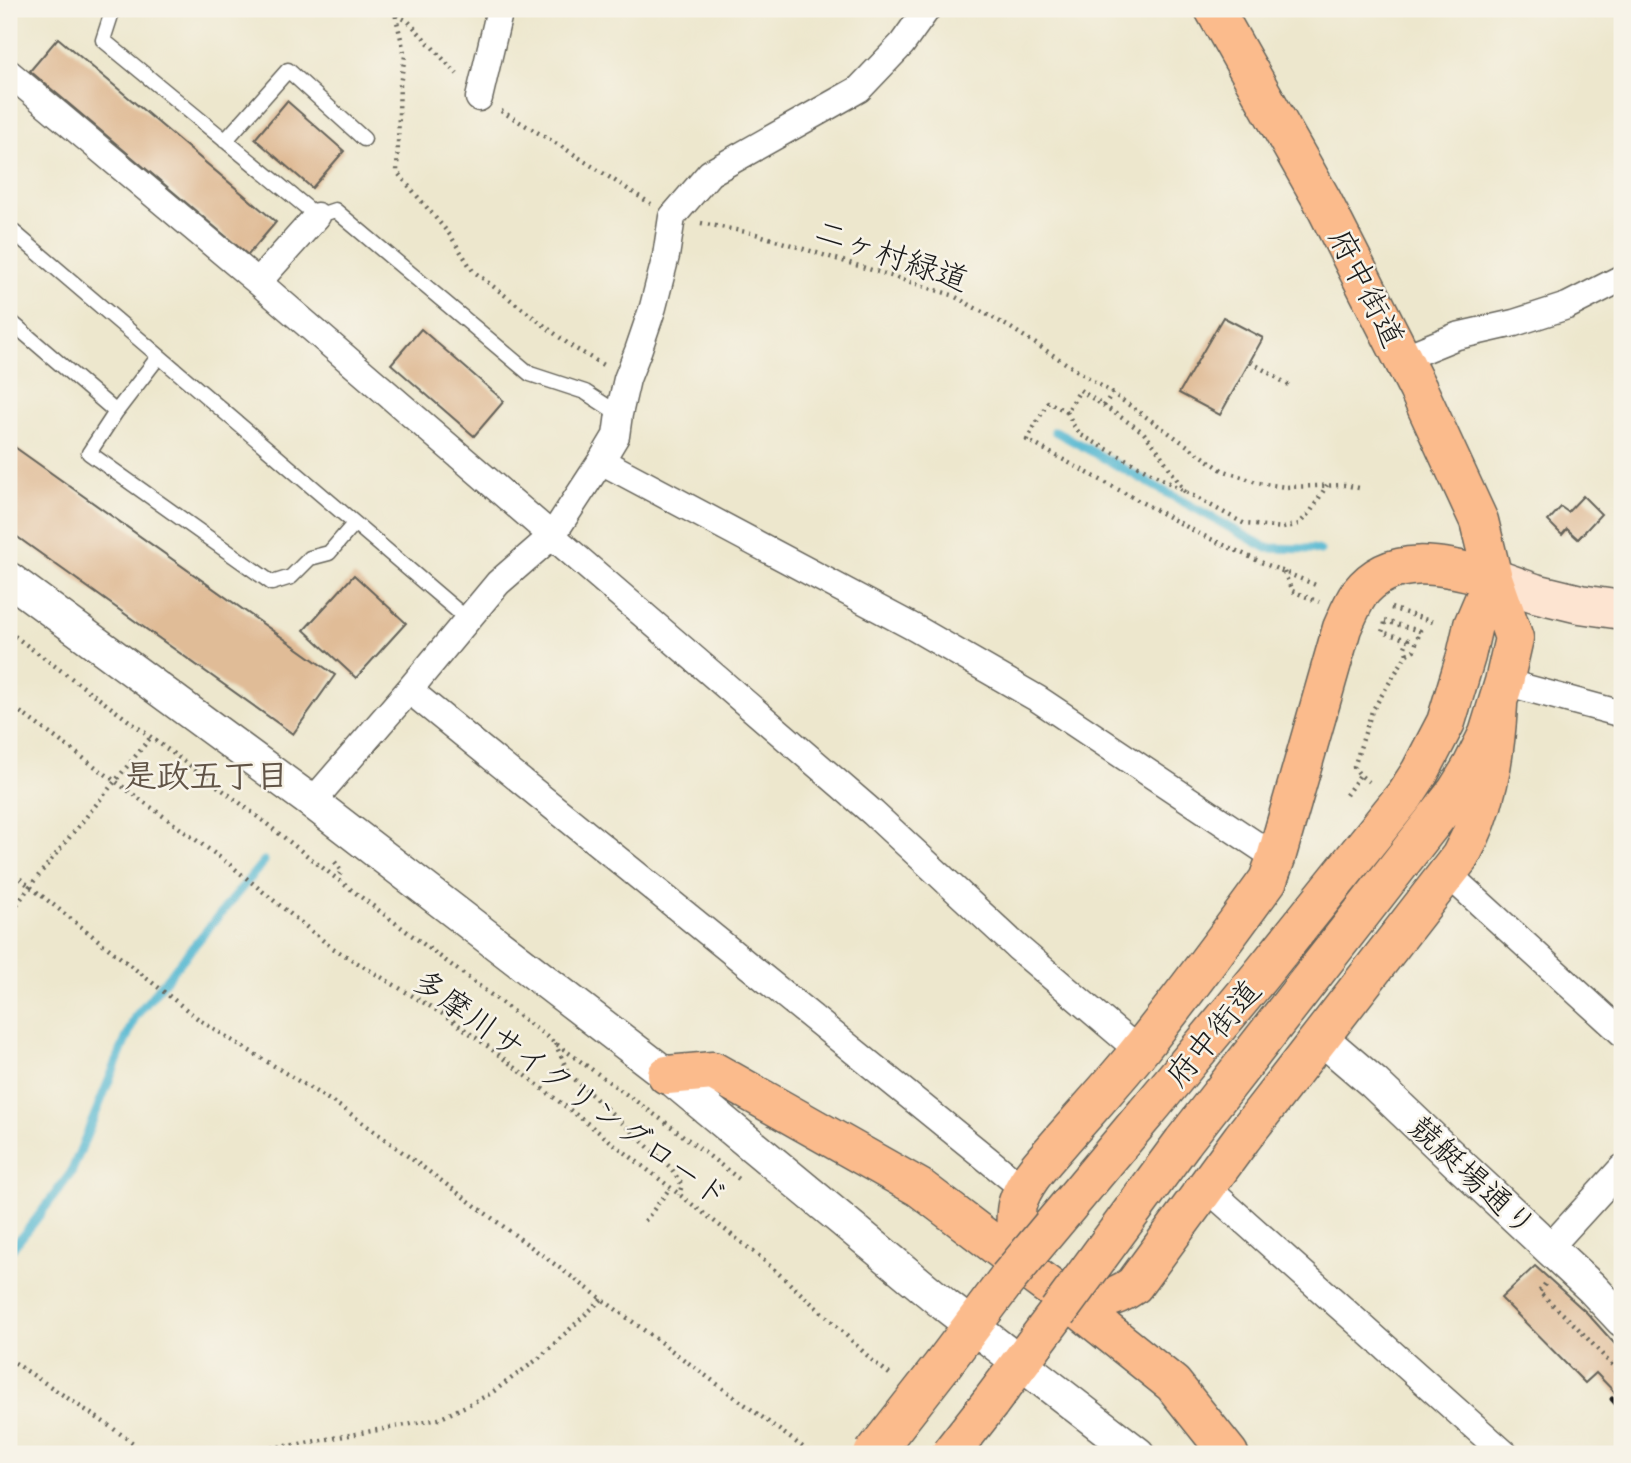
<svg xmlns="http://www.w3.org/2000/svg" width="1631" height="1463" viewBox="0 0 1631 1463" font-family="'Indie Flower','Klee One',sans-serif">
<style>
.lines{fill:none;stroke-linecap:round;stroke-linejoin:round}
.stream{stroke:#53b7d1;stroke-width:9}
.building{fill:#e0bc97}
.service-casing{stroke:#65635a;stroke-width:17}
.minor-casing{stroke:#65635a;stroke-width:29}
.tertiary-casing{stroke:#65635a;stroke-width:36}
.secondary-casing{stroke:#65635a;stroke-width:41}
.primary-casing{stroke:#65635a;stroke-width:41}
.path{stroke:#65635a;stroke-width:4.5;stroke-dasharray:2 5;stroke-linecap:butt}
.service{stroke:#fff;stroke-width:14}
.minor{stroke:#fff;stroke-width:26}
.tertiary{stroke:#fff;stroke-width:33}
.secondary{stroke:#fde4d1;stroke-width:38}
.primary{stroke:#fbbb8c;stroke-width:38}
.rail{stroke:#1c1c1c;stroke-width:5}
.primary-bridge-casing{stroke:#65635a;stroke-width:41;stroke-linecap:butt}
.primary-bridge{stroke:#fbbb8c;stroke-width:38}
.labels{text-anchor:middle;stroke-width:5;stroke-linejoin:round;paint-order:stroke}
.street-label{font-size:32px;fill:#1c1c1c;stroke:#f7f3e8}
.neighbourhood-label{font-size:33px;font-weight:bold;fill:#615447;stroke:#f7f3e8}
</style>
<rect width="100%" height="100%" fill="#f7f3e8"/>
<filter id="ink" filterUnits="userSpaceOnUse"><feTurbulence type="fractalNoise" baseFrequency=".0143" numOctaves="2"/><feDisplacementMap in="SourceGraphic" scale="14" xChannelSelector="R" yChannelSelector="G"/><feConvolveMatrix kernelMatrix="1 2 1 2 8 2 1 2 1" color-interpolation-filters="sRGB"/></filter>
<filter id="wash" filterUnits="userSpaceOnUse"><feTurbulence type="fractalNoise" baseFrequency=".00686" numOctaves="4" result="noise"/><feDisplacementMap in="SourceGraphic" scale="28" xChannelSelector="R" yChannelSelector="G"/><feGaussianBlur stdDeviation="1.57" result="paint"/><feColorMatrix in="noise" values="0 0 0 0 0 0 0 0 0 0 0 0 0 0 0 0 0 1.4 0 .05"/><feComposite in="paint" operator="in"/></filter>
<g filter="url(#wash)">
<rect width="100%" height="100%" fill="#ede7cd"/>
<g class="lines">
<path class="stream" d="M1055,431L1267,548L1313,549L1320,551
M9,1252L34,1222L71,1173L135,1017L264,861"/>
</g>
<g id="blocks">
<path class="building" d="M58,38L276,222L248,255L30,71Z
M287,101L344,151L312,188L255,139Z
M1223,317L1263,338L1220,415L1179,393Z
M421,329L504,401L474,436L391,364Z
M9,443L335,675L293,734L9,531Z
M1583,496L1601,514L1578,539L1567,529L1562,535L1548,521L1561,507L1568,512Z
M354,575L406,623L356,678L304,630Z
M1535,1266L1587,1313L1622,1352V1400L1596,1373L1585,1383L1501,1298Z"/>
</g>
</g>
<g filter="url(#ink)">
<use href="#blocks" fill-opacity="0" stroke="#65635a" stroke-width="2"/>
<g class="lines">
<defs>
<path id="service" d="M113,9L103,40L317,216L335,210L530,374L585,392L619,414
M225,141L288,70L364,139
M9,228L467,619
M9,320L116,412
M159,356L116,412L89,453L272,583L291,577L310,558L329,553L354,524"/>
<path id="minor" d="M9,73L258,282L873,813L1017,947L1139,1051
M479,98L500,9
M258,282L317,216
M1403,358L1457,336L1514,323L1567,306L1622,278
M601,461L915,628L1038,699L1276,858
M1504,682L1622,714
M409,690L1024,1189
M312,802L409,690L498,583L552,536L601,461L616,436L619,414L627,379L638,351L653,307L666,256L672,217L710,173L859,89L902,44L927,9
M1448,874L1622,1033
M1206,1187L1505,1454
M1549,1248L1622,1168"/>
<path id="tertiary" d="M9,579L312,802L667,1075L945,1305L1138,1454
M1320,1037L1374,1083L1459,1164L1592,1288L1622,1320"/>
<path id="secondary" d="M1493,578L1535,593L1580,604L1622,610"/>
<path id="primary" d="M1493,578C1449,567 1392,550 1359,594C1352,604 1347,617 1342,628L1276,858L1268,880C1226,938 1184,995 1139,1051C1115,1081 1088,1110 1062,1140C1046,1159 1024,1180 1017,1205C1014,1219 1016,1256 1025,1268C1029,1272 1058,1294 1064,1296C1088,1307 1114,1299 1134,1285L1242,1138L1460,857C1487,809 1495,759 1498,705
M667,1075L713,1071L920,1188L1024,1267
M1146,1113L1260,976L1405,795L1420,772L1446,722L1466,656L1473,625L1493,578
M1183,1142L1456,792L1472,766L1488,734L1504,682L1514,638L1493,578L1479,521L1418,389L1322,200L1214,9
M1063,1296L1173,1384L1229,1454
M944,1363L1008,1278
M990,1403L1058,1312"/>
</defs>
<use href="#service" class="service-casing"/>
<use href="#minor" class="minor-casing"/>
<use href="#tertiary" class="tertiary-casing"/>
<use href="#secondary" class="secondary-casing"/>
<use href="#primary" class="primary-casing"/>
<path class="path" d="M384,9L408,21L457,74
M394,9L405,56L400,84L397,172L450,235L473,271L571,346L603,365
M501,111L564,148L651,204
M701,223L756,234L952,295L1011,328L1112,393L1222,470L1259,483L1285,487L1345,485L1359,488
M1251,362L1292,387
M1104,406L1112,393
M1067,412L1074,426L1081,435L1245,524L1283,528L1299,524L1311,511L1327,485
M1185,492L1157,449L1143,432L1080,390L1067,412L1048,402L1027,440L1200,534L1263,563L1318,586
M1284,572L1292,591L1319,602
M1391,608L1436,623
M1385,623L1382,632L1408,640L1405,647L1407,654
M9,632L240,803L337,879L555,1043L669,1125L739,1179
M9,704L229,864L331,947L446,1016L486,1045L759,1256L828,1318L873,1361L892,1376
M1369,782L1360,775L1354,767L1372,711L1407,654L1414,650L1420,631L1385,621
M1346,795L1360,775
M335,862L342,871L337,879
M9,870L201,1021L344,1109L812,1454
M9,916L30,886L151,737
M555,1043L569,1074L671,1168L682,1185L679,1195
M645,1221L670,1188
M1545,1284L1539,1292L1576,1326L1622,1376
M9,1359L111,1427L133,1443L143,1454L168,1450L228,1452L294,1445L439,1419L490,1394L538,1359L602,1299"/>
<use href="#service" class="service"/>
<use href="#minor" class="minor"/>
<use href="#tertiary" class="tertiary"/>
<use href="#secondary" class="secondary"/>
<use href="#primary" class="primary"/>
<path class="rail" d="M1612,1399L1622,1410"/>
<defs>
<path id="primary-bridge" d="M1008,1278L1146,1113
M1058,1312L1183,1142
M873,1454L944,1363
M950,1454L990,1403"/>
</defs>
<use href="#primary-bridge" class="primary-bridge-casing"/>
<use href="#primary-bridge" class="primary-bridge"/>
</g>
</g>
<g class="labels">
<g class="street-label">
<text transform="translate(892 255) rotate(19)" y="11">二ヶ村緑道</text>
<text transform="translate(1367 288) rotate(63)" y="11">府中街道</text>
<text transform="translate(1213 1033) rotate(-50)" y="11">府中街道</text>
<text transform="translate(571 1088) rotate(36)" y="11">多摩川サイクリングロード</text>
<text transform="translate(1473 1176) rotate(43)" y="11">競艇場通り</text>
</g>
<g class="neighbourhood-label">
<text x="206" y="787">是政五丁目</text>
</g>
</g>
<rect width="1631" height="1463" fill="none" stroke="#f7f3e8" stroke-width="35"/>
</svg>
